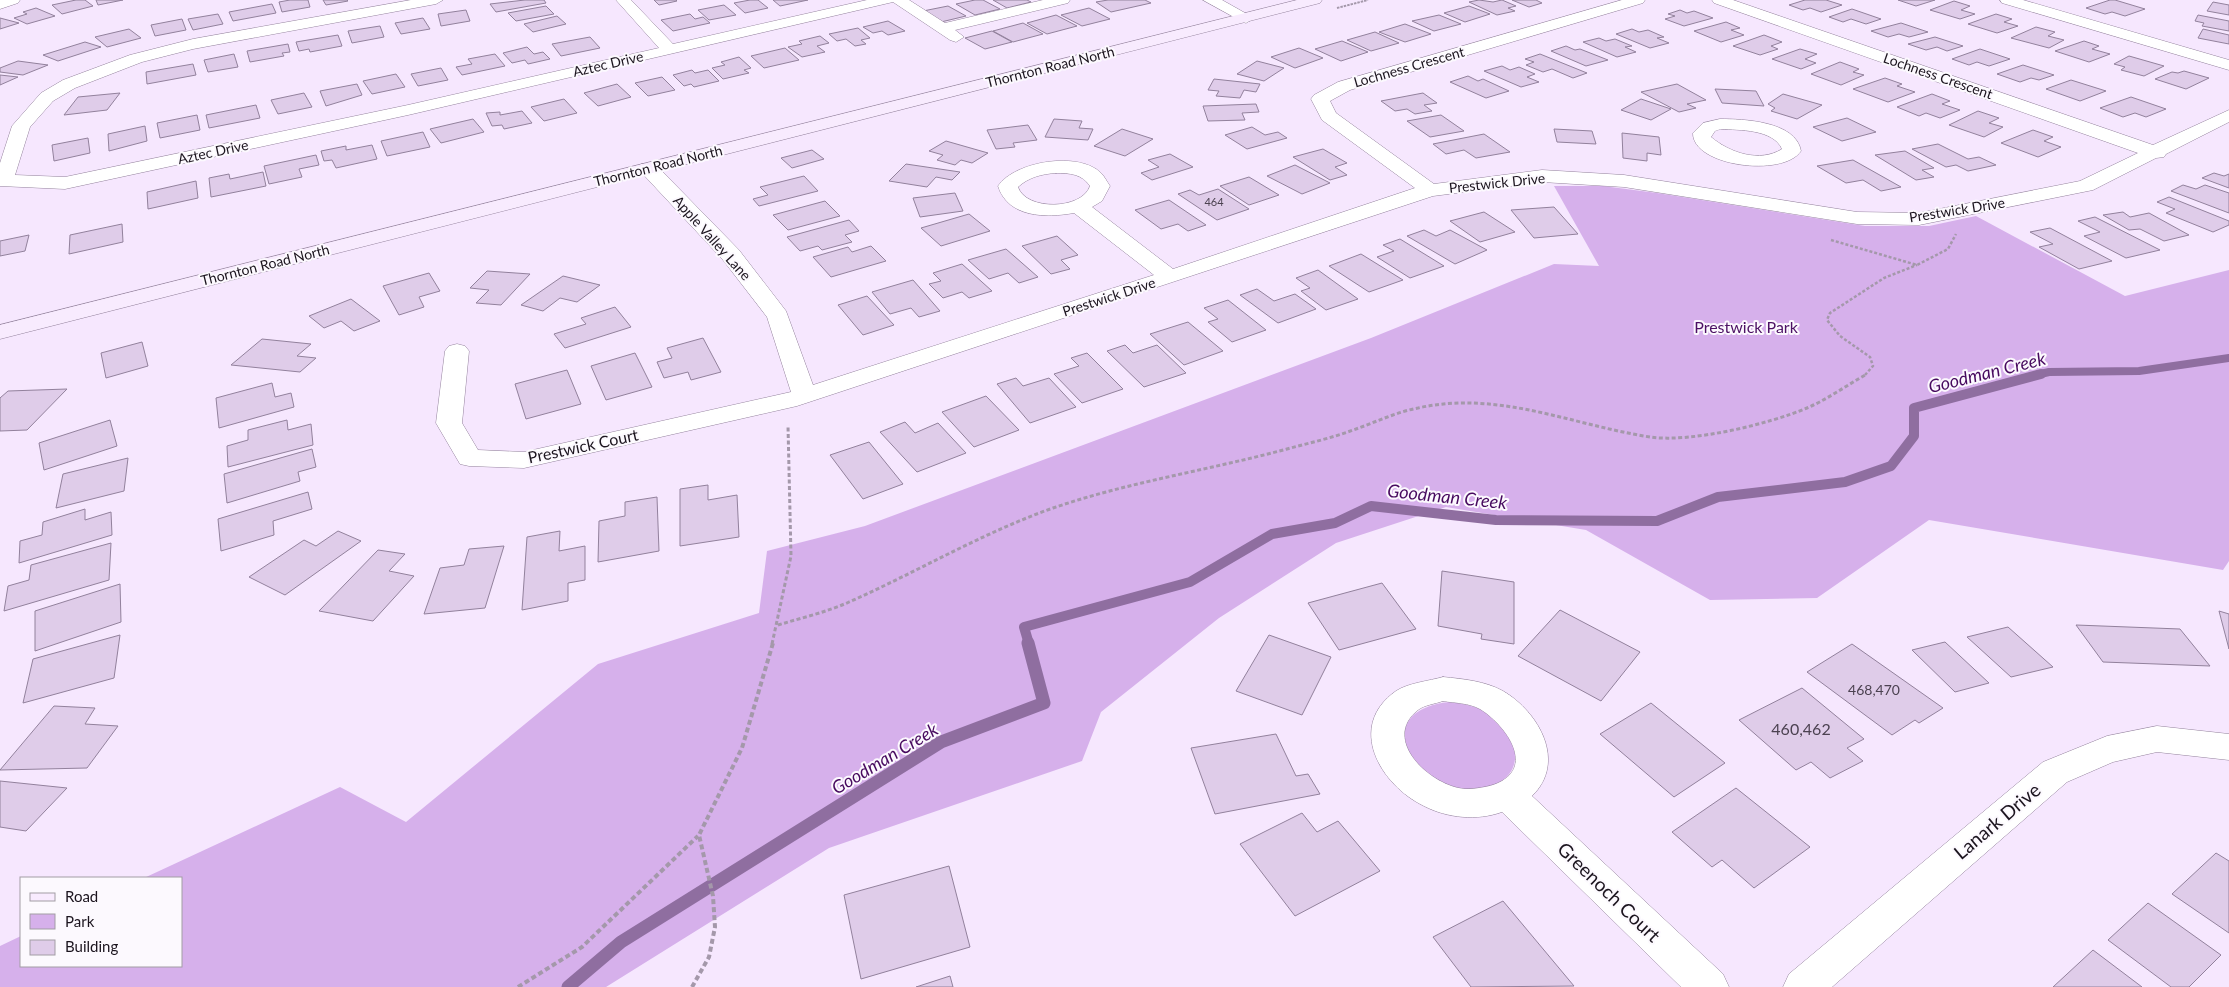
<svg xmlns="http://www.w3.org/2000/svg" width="2229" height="987" viewBox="0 0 2229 987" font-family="Lato,sans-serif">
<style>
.green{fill:#d6b0eb}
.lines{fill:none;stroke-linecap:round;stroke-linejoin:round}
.stream-far2{stroke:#8f6ea0;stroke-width:8}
.stream-far1{stroke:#8f6ea0;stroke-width:10}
.stream{stroke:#8f6ea0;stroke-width:13}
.building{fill:#dfcce9;stroke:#92819c}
.minor-casing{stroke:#94839d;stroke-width:1}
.secondary-casing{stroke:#94839d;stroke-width:1}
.path-far3{stroke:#a498aa;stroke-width:2;stroke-dasharray:2.5 1;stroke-linecap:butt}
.path-far2{stroke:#a498aa;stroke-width:2.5;stroke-dasharray:3 2;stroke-linecap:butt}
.path-far1{stroke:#a498aa;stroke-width:3;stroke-dasharray:4 2.5;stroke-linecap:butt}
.path{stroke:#a498aa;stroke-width:4;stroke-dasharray:5 3;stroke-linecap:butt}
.minor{fill:#fff;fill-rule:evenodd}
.secondary{fill:#f8ebfe;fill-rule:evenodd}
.labels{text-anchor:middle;stroke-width:4;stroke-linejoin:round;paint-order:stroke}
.far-number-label{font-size:11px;fill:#4c4251}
.far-street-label{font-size:14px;fill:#1b141e;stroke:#fcf9fe}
.number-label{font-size:14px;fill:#4c4251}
.park-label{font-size:16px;fill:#4c1164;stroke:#fcf9fe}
.street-label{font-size:16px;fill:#1b141e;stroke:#fcf9fe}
.near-number-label{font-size:16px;fill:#4c4251}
.water-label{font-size:18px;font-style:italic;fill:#470a5f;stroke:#fcf9fe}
.near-street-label{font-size:19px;fill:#1b141e;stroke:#fcf9fe}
</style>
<rect width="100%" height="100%" fill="#f6e7fe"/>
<path class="green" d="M1554,186H1603L1657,193L1865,226H1929L1976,216L2125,296L2229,270V561L2223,570L1929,520L1817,598L1710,600L1586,530L1446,507L1336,543L1219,618L1101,712L1082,761L829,848L606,987H0V946L21,936V966H181V878H144L340,787L406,822L598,664L759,613L767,551L865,526L1371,338L1554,264L1599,266Z
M1449,702C1467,704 1485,708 1499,720C1518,738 1524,770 1497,784C1433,815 1353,713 1449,702Z"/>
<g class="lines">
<path class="stream-far2" d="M2036,375L2049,372L2139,371L2229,358"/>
<path class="stream-far1" d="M1029,644L1024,627L1190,582L1272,534L1335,523L1371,506L1496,520L1657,521L1718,497L1845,482L1891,466L1914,436V408L2041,374"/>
<path class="stream" d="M568,987L621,942L941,742L1044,703L1028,643"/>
</g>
<path class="building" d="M76,0H85L93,6L62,14L52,5Z
M96,0H123L98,5Z
M290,0H308L310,7L282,12L279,2Z
M323,0H347L348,1L326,5Z
M525,0H544L546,3L496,12L490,4Z
M654,0H676L677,1L659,5Z
M750,0H758L768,8L745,13L734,3Z
M773,0H808L780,6Z
M975,0H983L1000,9L975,15L956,4Z
M993,0H1027L1031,2L1007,8Z
M1108,0H1145L1151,3L1111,12L1096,2Z
M1479,0L1493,2L1502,0L1516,6L1508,8L1515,11L1497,15L1469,2Z
M1512,0H1536L1542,3L1529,7Z
M1805,0H1826L1842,5L1821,12L1810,8L1803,10L1789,5Z
M1898,0H1935L1916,6Z
M2110,0H2115L2145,9L2125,16L2112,12L2105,14L2086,8Z
M1954,1L1970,6L1961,10L1975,14L1960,19L1930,10Z
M2213,2L2229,5V15L2207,11Z
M272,4L276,13L233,21L229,12Z
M724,5L736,15L709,20L698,10Z
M546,6L554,14L516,21L508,13Z
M948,6L966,16L941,22L923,11Z
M1469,6L1490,14L1465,22L1444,13Z
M36,8L55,16L27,24L14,18L27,14L23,12Z
M1089,8L1110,19L1082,26L1061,15Z
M1852,9L1881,19L1866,24L1851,19L1843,22L1829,17Z
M466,10L470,21L441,26L438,14Z
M1680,10L1687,13L1694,11L1713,18L1684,26L1665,19L1675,16L1668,14Z
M218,14L223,24L193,30L188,19Z
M690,14L695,19L703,17L710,23L673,31L661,20Z
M1996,14L2012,19L2004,22L2018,26L1997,33L1968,24Z
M1056,15L1077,26L1047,34L1027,23Z
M1439,15L1461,24L1434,31L1412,21Z
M2198,15L2229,21V31L2202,26L2204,23L2195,21Z
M557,16L566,24L533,32L524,24Z
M0,18L19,23L0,29Z
M423,18L430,29L401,34L395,23Z
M182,19L186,30L155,36L151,25Z
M888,21L905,31L888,35L882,31L873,33L863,27Z
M1726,22L1740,28L1731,30L1744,35L1721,42L1694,31Z
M1023,23L1043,34L1013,42L993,31Z
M1901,23L1928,32L1909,37L1899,34L1888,37L1871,31Z
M1405,24L1431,34L1405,42L1379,32Z
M380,26L384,37L352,43L348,31Z
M2036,27L2055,32L2048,36L2064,40L2049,48L2011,38Z
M858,28L870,38L861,40L866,44L855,46L846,39L837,41L829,34Z
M129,29L141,38L107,47L95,37Z
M1632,29L1639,32L1648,30L1664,37L1657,38L1669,43L1650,48L1616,34Z
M2203,29L2229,35V44L2198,38Z
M992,31L1012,42L985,49L965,38Z
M1375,32L1399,43L1371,51L1347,40Z
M338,35L342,46L310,52L309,49L299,51L296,42Z
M1764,35L1782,42L1771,46L1778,49L1760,55L1733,46Z
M820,36L829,43L817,46L825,52L802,57L788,47L802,44L799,41Z
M590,37L600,48L561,56L552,44Z
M1935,37L1963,46L1947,51L1937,47L1926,50L1908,44Z
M1599,38L1606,41L1615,39L1632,46L1625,47L1636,52L1617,57L1583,42Z
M1342,41L1368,52L1341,61L1315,49Z
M2084,41L2099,46L2092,49L2110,54L2089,62L2055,51Z
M85,42L101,47L58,61L43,55Z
M288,44L290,52L282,53L284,56L250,62L247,51Z
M1566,46L1575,50L1580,49L1608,60L1586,66L1551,51Z
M527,47L534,54L543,52L550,59L528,64L525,60L512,63L503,53Z
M785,48L799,60L764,68L751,56Z
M1299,48L1323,58L1295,68L1271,57Z
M1800,49L1817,54L1805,59L1816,63L1801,69L1772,59Z
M1980,49L2010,59L1989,66L1977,62L1969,65L1952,59Z
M234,54L238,67L208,72L204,60Z
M495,54L505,66L462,75L456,67L472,64L468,59Z
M1540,54L1587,73L1573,78L1552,69L1543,72L1526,65L1534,62L1525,59Z
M2129,56L2164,66L2144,76L2121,70L2125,67L2114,64Z
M739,57L751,68L744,70L749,73L723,79L712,68L725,65L721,62Z
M18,61L48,65L23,75L0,72V68Z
M1257,61L1284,68L1264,81L1237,74Z
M1840,62L1859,69L1853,72L1864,75L1841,85L1811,74Z
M193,64L196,75L147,84L146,72Z
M2023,65L2054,75L2039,80L2031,78L2020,82L1997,74Z
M1502,66L1510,70L1519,67L1535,74L1527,77L1539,82L1521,87L1484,71Z
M441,68L448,80L418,86L411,74Z
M692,70L695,73L708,70L719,81L694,87L691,84L684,86L673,75Z
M2184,71L2209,78L2186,89L2155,79L2172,72L2178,73Z
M396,74L405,87L372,94L363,81Z
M0,75L18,77L0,85Z
M1468,76L1478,81L1483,79L1509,91L1486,98L1450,82Z
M662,77L675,90L648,96L635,83Z
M1885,78L1902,84L1897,86L1915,92L1888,102L1853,89Z
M1214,79L1260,84L1256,92L1244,90L1240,98L1216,96L1219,91L1208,90Z
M2071,80L2106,91L2080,101L2046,89Z
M357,84L362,95L326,106L320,91Z
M617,84L631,97L598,106L584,93Z
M1677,84L1706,100L1687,104L1696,108L1679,112L1641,92Z
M1715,89L1756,91L1764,106L1722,103Z
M120,93L107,110L64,115L78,97Z
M304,93L312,107L278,114L271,100Z
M1423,93L1437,103L1424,105L1432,111L1415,114L1407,109L1395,111L1381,101Z
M1783,94L1822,105L1797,119L1771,111L1775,108L1768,104Z
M1932,94L1950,101L1942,104L1960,110L1940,118L1926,113L1919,116L1897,107Z
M2131,97L2166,109L2146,117L2135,113L2123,117L2100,108Z
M564,99L577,113L544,121L531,107Z
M1641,99L1671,109L1651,120L1621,110Z
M1256,104L1259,112L1242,113L1245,120L1208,121L1203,106Z
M256,105L260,118L209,128L206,115Z
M522,111L532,123L504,129L502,125L492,126L486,113L500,112V115Z
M1978,111L1999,118L1989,123L2003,127L1984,137L1949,125Z
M197,115L200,130L160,138L157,123Z
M1441,115L1464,131L1430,137L1407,121Z
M1847,118L1876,132L1842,141L1813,127Z
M473,119L484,132L441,143L430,129Z
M1054,119L1082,121L1079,128L1093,129L1088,140L1045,137Z
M1028,125L1037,140L1013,143L1015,147L996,149L987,130Z
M145,126L147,141L109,151L108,134Z
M1252,127L1265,135L1278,132L1287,138L1247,149L1225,135Z
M1122,129L1153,139L1125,156L1094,146Z
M1554,129L1592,131L1596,144L1557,142Z
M2033,130L2053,137L2044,141L2061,147L2038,157L2001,143Z
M423,132L430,147L387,156L381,141Z
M1622,133L1659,137L1661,155L1647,153V161L1623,158Z
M1484,134L1510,152L1476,158L1464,150L1446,154L1433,144Z
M88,138L90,153L54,161L52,145Z
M946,141L988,153L972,163L961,160L955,165L937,160L943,155L929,151Z
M1938,144L1968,159L1979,157L1996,165L1968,171L1956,165L1946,167L1912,149Z
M372,145L377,159L336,168L332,160L324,161L321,151L346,146V150Z
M1323,149L1347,163L1335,167L1347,175L1330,180L1293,157Z
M812,150L824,159L792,168L781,158Z
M1905,151L1934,168L1922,170L1934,177L1916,180L1875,155Z
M1170,154L1193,167L1152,180L1141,173L1159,167L1148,160Z
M316,155L319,165L299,169L302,177L269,184L264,166Z
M1853,160L1901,187L1881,191L1863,180L1846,183L1817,166Z
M906,164L960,172L952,180L936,177L927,187L889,181Z
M1295,165L1330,183L1302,194L1267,176Z
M263,172L266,186L211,197L209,178L229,174L230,179Z
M2214,173L2224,176L2229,174V188L2202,178Z
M804,176L818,191L759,206L753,199L768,195L760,187Z
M1249,177L1279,195L1249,205L1220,186Z
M196,181L198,198L148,209L147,192Z
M2183,185L2196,189L2205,185L2229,193V213L2171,191Z
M1218,189L1249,209L1217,220L1178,194L1190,190L1199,195Z
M955,193L963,211L920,217L913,198Z
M2169,197L2229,221V225L2213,232L2166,213L2175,209L2157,202Z
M1169,200L1206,225L1188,231L1178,224L1161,229L1135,210Z
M825,201L840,216L788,230L773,215Z
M1554,207L1578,234L1534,238L1511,210Z
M1484,212L1515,232L1480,242L1450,221Z
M2123,212L2130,217L2149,213L2189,235L2164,241L2140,229L2129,230L2103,215Z
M969,214L990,231L941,246L921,228Z
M2095,217L2160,250L2126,258L2084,236L2100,232L2078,221Z
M849,220L859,231L845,235L852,242L822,250L818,246L800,251L787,237Z
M122,224L123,242L69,254L70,235Z
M2050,228L2112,261L2079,269L2039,247L2053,244L2030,232Z
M1424,230L1436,236L1450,230L1487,250L1455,264L1407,236Z
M29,235L25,251L0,256V241Z
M1057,236L1078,255L1061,260L1070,269L1051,274L1022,246Z
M1400,239L1444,266L1410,278L1377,257L1394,251L1383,245Z
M871,246L886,261L831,277L813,257L848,247L852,252Z
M1006,249L1038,277L1019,283L1008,273L989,279L968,260Z
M1361,254L1403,280L1369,292L1329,266Z
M962,264L992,291L969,298L962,292L943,298L929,284L941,281L933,273Z
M1318,270L1358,299L1326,310L1301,291L1310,288L1296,278Z
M487,271L530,274L501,305L476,303L489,290L470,288Z
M429,273L440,291L419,297L424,307L399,315L383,286Z
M563,276L600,285L577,302L560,298L543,311L521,305Z
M913,280L940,311L919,317L911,308L890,314L872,292Z
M1257,289L1274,301L1295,294L1316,309L1278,323L1240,295Z
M867,296L894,325L863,335L838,305Z
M351,299L380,321L354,331L341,321L324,328L309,316Z
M1228,300L1266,330L1232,342L1208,322L1218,319L1204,308Z
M615,307L631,327L565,348L554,334L586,324L581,318Z
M1188,322L1223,351L1184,365L1150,334Z
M703,338L721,372L691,380L688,372L664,378L657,362L672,358L667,348Z
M262,339L311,344L297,356L316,358L300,372L231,365Z
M142,342L148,366L106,378L101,353Z
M1125,345L1133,353L1157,345L1186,373L1144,387L1107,351Z
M635,353L652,387L606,400L591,366Z
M1087,353L1123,389L1082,403L1054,374L1079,366L1071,358Z
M567,370L581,404L526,419L515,384Z
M1016,378L1023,386L1049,378L1076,407L1030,423L997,384Z
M272,383L275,397L291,393L294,407L219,428L216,398Z
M67,389L27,430L0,431V398L8,391Z
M986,396L1019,430L974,447L942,412Z
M110,420L117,446L44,470L39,443Z
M287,420L288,430L311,424L313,445L228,467L227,446L248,440V430Z
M905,422L915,433L938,423L966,453L917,472L880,432Z
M869,442L903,484L863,499L830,455Z
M312,449L316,467L298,472L300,481L227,503L224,474Z
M128,458L124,491L56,508L63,474Z
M708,485V500L737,495L739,537L680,546V489Z
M308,492L312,509L273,521L274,535L221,551L218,519Z
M657,497L659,551L598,562L599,521L625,516V502Z
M85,509V520L111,512L112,535L19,563L20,541L42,535L43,522Z
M338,531L361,541L285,595L249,577L304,540L316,546Z
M560,531L559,551L585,546V580L568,583V601L522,610L527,537Z
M111,543L109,580L4,611L8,586L29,580L31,565Z
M504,546L485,608L424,614L440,568L464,565L469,549Z
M378,550L405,554L389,571L414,576L373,621L319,611Z
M1442,571L1514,582V644L1481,639L1482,634L1438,626Z
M1382,583L1416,629L1339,650L1308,603Z
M120,584L121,622L35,651V611Z
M1560,610L1640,652L1601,701L1518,656Z
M2219,611L2229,614V649Z
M2076,625L2180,629L2210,666L2103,662Z
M2008,627L2053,667L2011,677L1967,637Z
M120,635L114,678L23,703L33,659Z
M1269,635L1331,657L1302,715L1236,691Z
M1945,642L1989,683L1955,692L1912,650Z
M1852,644L1943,708L1919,723L1915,720L1892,735L1807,672Z
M1802,688L1864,739L1847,748L1863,761L1830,778L1811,762L1796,770L1739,720Z
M1651,703L1725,763L1674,797L1600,734Z
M54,706L95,708L85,724L118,726L87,768L0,770Z
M1276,734L1296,776L1308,774L1320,794L1215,814L1191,748Z
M0,781L67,788L26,831L0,827Z
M1736,788L1810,847L1754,888L1722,860L1712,867L1672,832Z
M1302,813L1317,832L1338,821L1380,871L1295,916L1240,844Z
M2216,853L2229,861V933L2172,894Z
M949,866L970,947L861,979L844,895Z
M1503,901L1574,986L1471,987L1433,937Z
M2148,903L2221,955L2189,987H2171L2108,940Z
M2093,950L2142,987H2053Z
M950,976L953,987H916Z"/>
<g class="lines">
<defs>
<path id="minor" d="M0,0H20L18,3L0,9Z
M411,0H443L436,4L193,49L142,62L75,88L53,101L30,127L15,175L65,177L408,105L659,48L616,0H631L673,44L867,0H909L945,23L1043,0H1070L1068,3L955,30L964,37L956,42L950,40L893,2L408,115L65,189L0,186V163L12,126L41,93L63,80L130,55L193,39Z
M1203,0H1222L1254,18L1246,23L1241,21Z
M1622,0H1645L1643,3L1350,90L1330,101L1336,113L1434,184L1542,170L1624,175L1857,212L1919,213L2080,181L2138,153L1714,3L1712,0H1733L2153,145L2229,110V122L2166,154L2164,157L2156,158L2093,190L1919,225L1857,224L1624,187L1542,182L1433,196L797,406L524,468L469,466L460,464L436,423L445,351L449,346L457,344L465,346L469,351L462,423L478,450L524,452L791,392L767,317L723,260L641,172L638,168L641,164H655L739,250L786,311L813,385L1154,275L1074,213C1046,218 1008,218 998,186C1015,161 1079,151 1101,173C1105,177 1107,182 1110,186L1102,201L1092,207L1173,269L1415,188L1322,120L1311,99L1314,95L1338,82ZM1056,173C1070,173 1082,174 1090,186C1082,210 1026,211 1018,187C1029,177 1042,174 1056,173Z
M2000,0H2023L2229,60V70L2002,3Z
M1720,119C1743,119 1796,121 1801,151C1783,178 1692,166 1693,133L1703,123ZM1721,129C1739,130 1773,129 1782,149C1760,163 1730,153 1711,137L1715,131Z
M1443,677C1463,679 1485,681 1503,691C1539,712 1567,762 1532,796L1723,974L1729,987H1681L1502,812C1477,821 1447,818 1424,806C1380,785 1346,726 1396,691C1408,683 1429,681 1443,677ZM1443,701C1455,703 1469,703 1480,709C1503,723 1537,765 1498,783C1489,787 1475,789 1465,789C1430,786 1380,739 1418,710C1424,705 1435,704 1443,701Z
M2157,726L2229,734V760L2157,752L2113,762L2067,782L1832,987H1783L1789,974L2043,762L2107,736Z"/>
<path id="secondary" d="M1297,0H1322L1320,3L0,339V325Z"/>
</defs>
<use href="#minor" class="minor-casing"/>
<use href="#secondary" class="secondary-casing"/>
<path class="path-far3" d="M1337,8L1368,0"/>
<path class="path-far2" d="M1831,240L1917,265L1948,249L1956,234
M1865,375L1873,366L1870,357L1840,336L1827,320L1830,313L1884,278L1917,265"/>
<path class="path-far1" d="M778,625C801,618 827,612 849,602C917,572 982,533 1053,508C1129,482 1209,470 1287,449C1309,443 1332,438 1353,430C1374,423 1396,412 1418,408C1499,390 1572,425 1650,437C1691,443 1769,424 1807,408C1828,399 1847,385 1867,374
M772,644L791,556L788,426"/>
<path class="path" d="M518,987L582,947L698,836
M692,987L709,957L715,927L713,896L699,835L742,748L773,643"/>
<use href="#minor" class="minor"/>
<use href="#secondary" class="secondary"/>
</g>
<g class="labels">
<g class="far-number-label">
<text x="1214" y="206">464</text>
</g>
<g class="far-street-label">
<text transform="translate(608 64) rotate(-13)" y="5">Aztec Drive</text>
<text transform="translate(1050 67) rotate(-14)" y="5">Thornton Road North</text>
<text transform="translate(1409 67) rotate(-16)" y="5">Lochness Crescent</text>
<text transform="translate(1938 76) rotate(19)" y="5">Lochness Crescent</text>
<text transform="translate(213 152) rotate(-12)" y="5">Aztec Drive</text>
<text transform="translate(658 166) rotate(-14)" y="5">Thornton Road North</text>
<text transform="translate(1497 183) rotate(-6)" y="5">Prestwick Drive</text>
<text transform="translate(1957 210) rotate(-9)" y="5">Prestwick Drive</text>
<text transform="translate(712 238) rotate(48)" y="5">Apple Valley Lane</text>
<text transform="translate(265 265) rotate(-14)" y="5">Thornton Road North</text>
<text transform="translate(1109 297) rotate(-18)" y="5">Prestwick Drive</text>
</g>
<g class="number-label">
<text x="1874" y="695">468,470</text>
</g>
<g class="park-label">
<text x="1746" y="333">Prestwick Park</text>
</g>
<g class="street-label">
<text transform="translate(583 446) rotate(-12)" y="6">Prestwick Court</text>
</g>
<g class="near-number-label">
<text x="1801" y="735">460,462</text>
</g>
<g class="water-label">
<text transform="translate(1987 373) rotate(-14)" y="6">Goodman Creek</text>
<text transform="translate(1447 497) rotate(6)" y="6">Goodman Creek</text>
<text transform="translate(885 759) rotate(-31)" y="6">Goodman Creek</text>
</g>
<g class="near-street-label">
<text transform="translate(1997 821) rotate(-40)" y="7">Lanark Drive</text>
<text transform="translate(1609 892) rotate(44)" y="7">Greenoch Court</text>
</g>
</g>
<rect x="20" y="877" width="162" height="90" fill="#fcf9fe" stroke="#a29da4"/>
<rect x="30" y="893" width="25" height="8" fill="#f8ebfe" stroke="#a29da4"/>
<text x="65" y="902" font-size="15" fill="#1b141e">Road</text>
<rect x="30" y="914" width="25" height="15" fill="#d6b0eb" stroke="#a29da4"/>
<text x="65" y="927" font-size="15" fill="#1b141e">Park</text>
<rect x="30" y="940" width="25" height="15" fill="#dfcce9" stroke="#a29da4"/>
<text x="65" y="952" font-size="15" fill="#1b141e">Building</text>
</svg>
